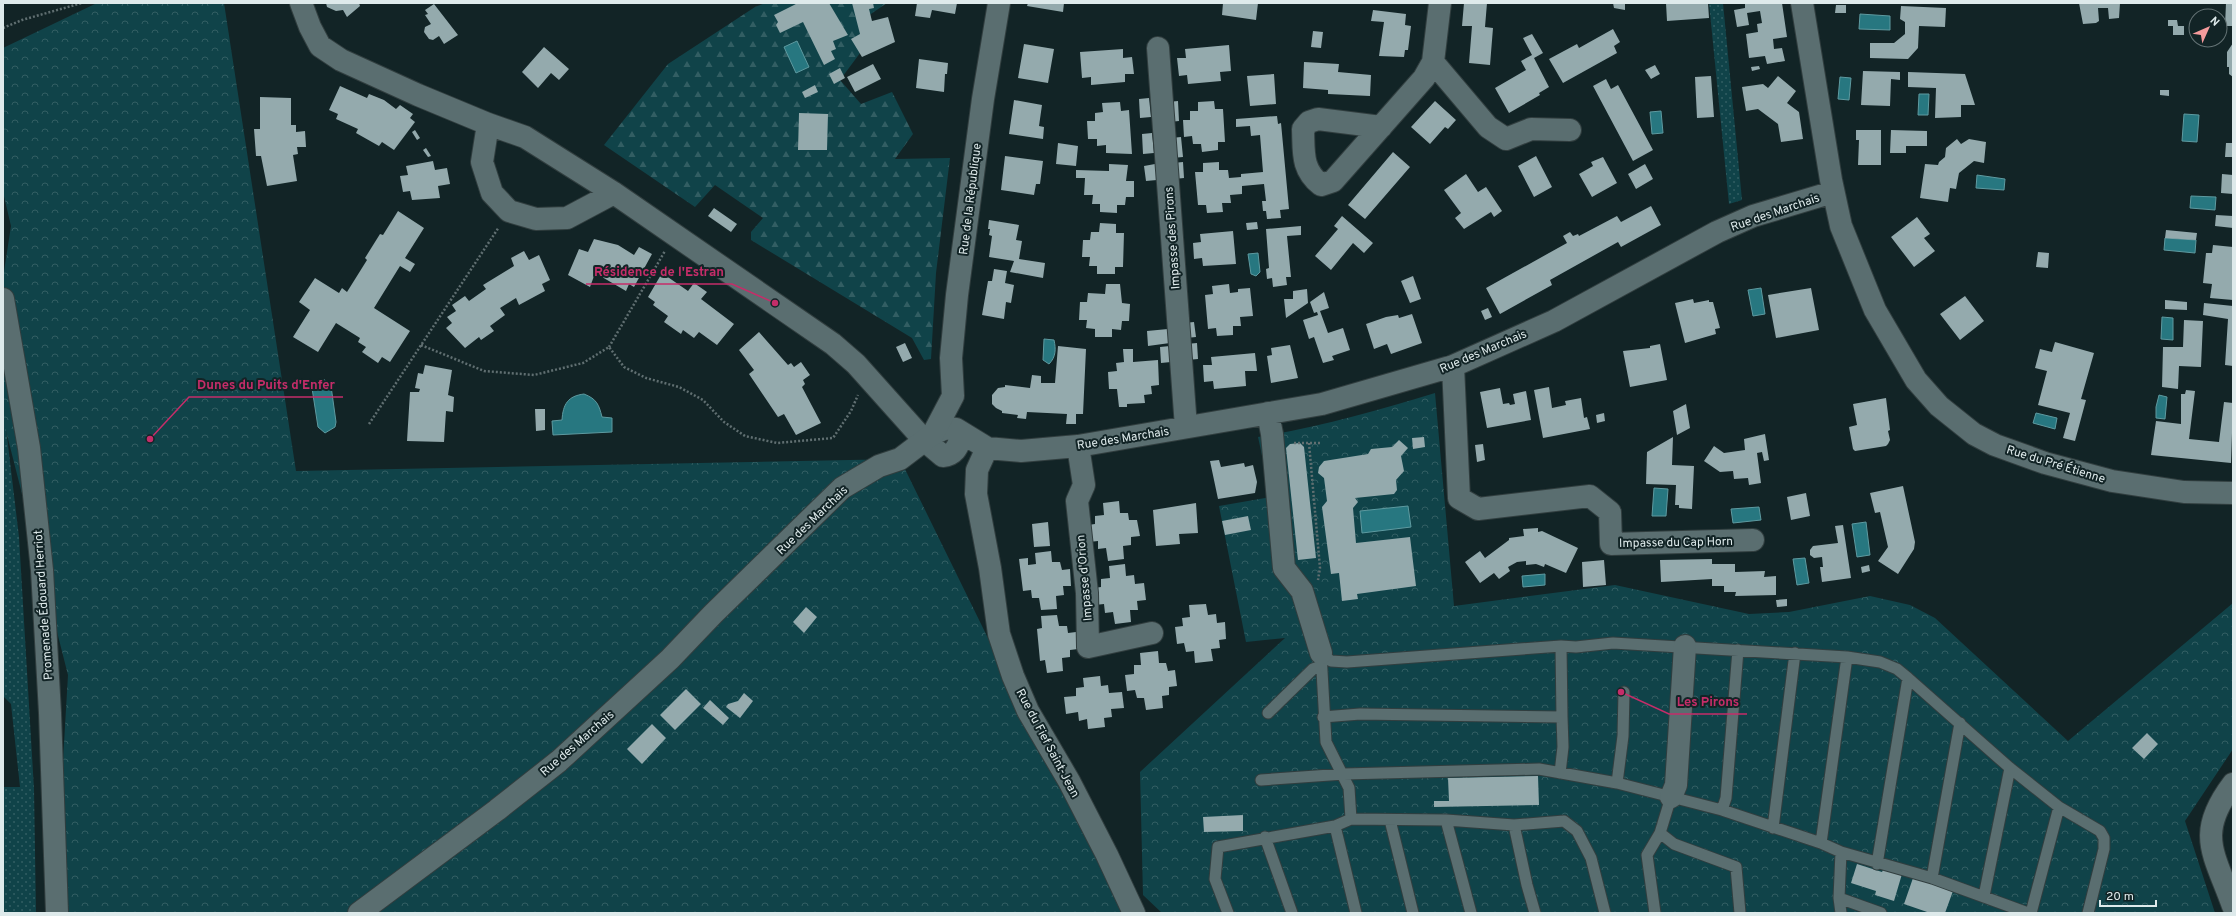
<svg xmlns="http://www.w3.org/2000/svg" width="2236" height="916" viewBox="0 0 2236 916" font-family="Overpass,sans-serif">
<style>
.grass{fill:url(#grass-dots)}
.forest{fill:url(#forest-firs)}
.park{fill:url(#park-crowns)}
.water{fill:#277780;stroke:#5e9aa0}
.building{fill:#94aaad}
.lines{fill:none;stroke-linecap:round;stroke-linejoin:round}
.service-casing{stroke:#313e3f;stroke-width:13}
.minor-casing{stroke:#313e3f;stroke-width:24}
.tertiary-casing{stroke:#313e3f;stroke-width:24}
.path{stroke:#606f71;stroke-width:2.5;stroke-dasharray:2 2;stroke-linecap:butt}
.service{stroke:#5a6e70;stroke-width:11}
.minor{stroke:#5a6e70;stroke-width:22}
.tertiary{stroke:#5a6e70;stroke-width:22}
.labels{text-anchor:middle;stroke-width:4;stroke-linejoin:round;paint-order:stroke}
.street-label{font-size:12px;fill:#deeaeb;stroke:#122426}
.leader{fill:none;stroke:#c52d69;stroke-width:1.5}
.callout-dot{fill:#c52d69;stroke:#122426;stroke-width:1.5}
.callout-label{font-size:13px;text-anchor:middle;font-weight:bold;fill:#c52d69;stroke:#122426;stroke-width:4;stroke-linejoin:round;paint-order:stroke}
</style>
<defs>
<pattern id="grass-dots" width="8" height="8" patternUnits="userSpaceOnUse"><rect width="8" height="8" fill="#104349"/><path d="M2 2h.1M6 6h.1" fill="none" stroke="#325e63" stroke-width="1.8" stroke-linecap="round"/></pattern>
<pattern id="forest-firs" width="22" height="20" patternUnits="userSpaceOnUse"><rect width="22" height="20" fill="#104349"/><path d="M5 1l3.5 6h-7zM16 11l3.5 6h-7z" fill="#325e63"/></pattern>
<pattern id="park-crowns" width="20" height="18" patternUnits="userSpaceOnUse"><rect width="20" height="18" fill="#104349"/><path d="M2 6a3 3 0 1 1 6 0M12 15a3 3 0 1 1 6 0" fill="none" stroke="#325e63"/></pattern>
</defs>
<rect width="100%" height="100%" fill="#122426"/>
<path class="grass" d="M1709,3H1723L1742,200L1729,204Z
M3,403L19,537L34,789L36,913H3V787H20L11,704L3,696Z"/>
<path class="forest" d="M765,3H887L862,20L866,45L840,80L861,104L892,92L913,134L895,159L950,158L936,273L931,359L924,360L912,338L751,240V232L763,218L715,185L695,207L604,145L668,64L755,7Z"/>
<path class="park" d="M97,3H224L296,471L900,459L1123,913H57V864L68,675L3,419V278L11,226L3,192V48Z
M1435,393L1454,606L1615,585L1749,614L1789,612L1870,596L1910,605L1935,618L2068,741L2233,603V749L2185,821L2215,913H1162L1143,895L1140,772L1285,638L1246,642L1219,506L1271,497L1258,437C1319,427 1376,411 1435,393Z"/>
<path class="water" d="M1860,14L1890,16V30L1859,29Z
M797,41L809,67L796,73L784,47Z
M1840,77L1851,78L1849,100L1838,99Z
M1919,94H1929L1928,115H1918Z
M1661,111L1663,133L1652,134L1650,112Z
M2184,114L2199,115L2197,142L2182,141Z
M1977,175L2005,179L2004,190L1976,188Z
M2191,196L2216,197L2215,210L2190,208Z
M2165,238L2196,240L2195,253L2164,250Z
M1258,253L1260,272L1256,276L1251,274L1248,254Z
M1761,288L1765,314L1753,316L1748,290Z
M2162,317L2173,318V340L2161,339Z
M1044,339L1054,340C1056,349 1056,357 1049,364L1043,360Z
M319,380H325L331,386L336,422L335,427L325,433L318,427L312,388Z
M584,394C597,399 599,405 602,417L612,418V432L553,435L552,421L562,420C563,404 568,396 584,394Z
M2159,395L2167,397L2165,419L2156,418V407Z
M2036,413L2057,418L2055,429L2033,423Z
M1654,488L1668,489L1666,516H1652Z
M1408,506L1411,527L1362,533L1360,511Z
M1759,507L1761,520L1733,523L1731,509Z
M1866,522L1870,555L1857,557L1852,524Z
M1805,558L1809,583L1797,585L1793,559Z
M1545,574V585L1523,587L1522,576Z"/>
<path class="building" d="M326,3H359L360,6L347,17L343,10L336,11L327,7Z
M798,3H829L848,35L833,41L836,49L831,51L835,59L824,65L803,22L780,33L776,25L778,22L774,15Z
M852,3H873L874,8L869,9L872,21L888,17L895,42L862,57L851,39L860,34Z
M917,3H957L955,14L932,10L930,18L915,16Z
M1028,3H1064L1063,12L1027,6Z
M1223,3H1258L1256,20L1222,15Z
M1464,3H1487L1485,27L1493,28L1490,65L1469,63L1472,26H1462Z
M1613,3H1625V10L1614,8Z
M1666,3H1708L1709,18L1667,21Z
M1745,3H1782L1787,37L1773,39L1774,49L1782,48L1785,61L1767,64L1765,56L1749,58L1746,34L1758,32L1757,24L1762,23L1760,11L1747,13L1749,25L1737,27L1734,10L1745,8Z
M2079,3H2120L2119,18L2109,19L2108,8H2098L2099,21L2096,23L2083,24Z
M2226,3H2233V26H2225Z
M434,4L458,35L444,44L439,36L433,40L429,39L424,32L425,27L431,24L425,15L428,14L425,10Z
M1836,5H1846V13H1835Z
M1901,6L1946,8L1945,27L1919,26L1918,48L1908,59L1870,58V43H1894L1905,34V22L1900,19Z
M1373,10L1406,14L1405,25L1411,26L1408,50H1405L1404,57L1379,56L1384,22L1371,21Z
M2168,20H2177L2178,26H2184V35H2173V26H2168Z
M1613,29L1620,42L1614,46L1617,53L1563,83L1549,59L1577,44L1579,48Z
M1313,31L1323,32L1321,48L1311,47Z
M1532,34L1543,53L1534,58L1549,87L1539,93L1540,95L1509,113L1495,88L1526,70L1521,61L1532,55L1523,38Z
M2233,43V77L2229,74V67H2227V52Z
M1024,44L1054,49L1048,83L1018,78Z
M1229,45L1231,71L1220,72L1221,81L1188,84L1187,75L1179,76L1177,58H1186L1185,49Z
M544,47L569,69L559,80L551,73L538,88L522,72Z
M1123,49V58L1132,57L1134,74H1125V82L1091,85V77L1082,78L1080,52Z
M919,59L948,63L947,74H945L944,92L916,88Z
M1304,62L1339,64L1338,72L1371,75L1370,96L1328,94V90L1303,88Z
M873,64L881,79L855,92L847,77Z
M1655,65L1660,74L1651,79L1645,70Z
M1759,66L1760,69L1752,71L1751,67Z
M840,68L845,78L834,84L829,74Z
M1863,71L1900,72V80L1891,79L1890,106L1861,105Z
M1908,72L1965,74L1975,105H1961V117L1935,118L1936,88L1908,87Z
M1274,74L1276,104L1250,106L1247,76Z
M1711,76L1714,117L1697,118L1695,77Z
M1778,76L1796,91L1787,103L1799,112L1803,139L1781,142L1778,124L1758,109L1746,111L1742,87L1763,84L1768,88Z
M1606,79L1611,89L1618,85L1653,150L1633,161L1593,86Z
M815,85L818,92L805,98L802,92Z
M340,86L367,98L369,94L384,100L396,109L400,105L413,114L410,118L415,122L394,150L382,142L379,146L356,133L358,129L336,119L338,114L329,110Z
M2160,90H2169V96L2160,95Z
M260,97L291,98V125H296V132L305,131L306,147H297L298,154L293,155L297,181L267,186L261,156H256L254,129H260Z
M1149,98L1151,117L1140,118L1139,99Z
M1014,100L1042,105L1039,126L1044,127L1043,139L1009,134Z
M1178,101L1179,121L1169,122L1168,102Z
M1214,101L1215,109H1223L1225,142H1218V150L1202,152L1201,144H1193L1192,136L1184,137L1183,120H1190V111H1198V102Z
M1435,101L1456,120L1448,129L1445,127L1430,144L1411,127Z
M1120,102L1121,111L1129,110L1132,154L1106,153V145L1097,146V139H1088L1087,121H1095V113L1103,112L1102,103Z
M799,113L828,114L827,150H798Z
M1277,116L1278,124L1281,123L1289,209L1280,210L1281,218L1267,219L1266,211H1263L1262,201H1266L1264,184L1242,186V194L1230,195L1231,203H1222L1223,212L1207,213L1206,205H1198L1195,172H1203V163L1219,162V170H1228L1229,178L1241,177V174L1263,172L1260,135L1251,136L1250,126L1236,127V119Z
M415,130L420,138L417,140L412,132Z
M1856,130H1881V165H1858L1859,140H1856Z
M1891,130L1927,131V146H1906V153H1890Z
M1152,133L1154,153L1143,154L1142,134Z
M1181,137L1183,157L1172,158L1171,138Z
M1957,139L1961,144L1969,139L1986,142L1984,163L1974,161L1959,173L1956,189L1950,188L1948,202L1920,198L1925,164L1938,165L1939,162L1945,157L1946,148Z
M1058,143L1078,146L1076,166L1056,164Z
M2226,143H2233V157H2225Z
M426,148L431,156L428,157L423,150Z
M1393,152L1410,167L1365,219L1348,205Z
M1005,156L1043,161L1040,184H1036L1034,195L1001,190Z
M1536,156L1552,187L1534,197L1518,166Z
M1603,157L1617,183L1592,197L1579,174L1593,166L1591,162Z
M433,161L435,170L447,168L450,184L438,186L440,198L412,200L410,191L403,192L400,176L408,175L406,166Z
M1183,162L1184,178L1174,179L1173,163Z
M1109,164L1128,165L1126,181H1134V197H1126L1125,205H1117V213L1100,212V204H1092L1093,195H1084L1085,178H1076V170L1109,171Z
M1155,164L1157,180L1146,181L1144,166Z
M1645,164L1653,179L1636,189L1628,174Z
M1466,174L1478,192L1486,187L1502,211L1494,217L1491,212L1464,229L1455,218L1461,213L1444,190Z
M2222,174L2233,175V194L2221,193Z
M1651,206L1661,225L1621,247L1618,242L1550,280L1552,285L1500,314L1486,288L1567,243L1563,236L1570,232L1573,236L1578,234L1579,236L1617,216L1621,222Z
M714,208L737,224L731,232L708,216Z
M398,211L424,228L405,258L415,264L410,272L400,266L374,308L410,331L390,362L382,357L378,363L362,352L366,347L358,342L360,338L336,323L318,352L293,337L310,310L299,302L315,278L339,293L342,288L347,292L367,260L365,258L380,234L383,235Z
M2216,215L2233,216V228L2215,226Z
M1342,216L1373,243L1364,253L1353,243L1331,270L1315,256L1338,229L1334,226Z
M1917,217L1930,234L1924,238L1935,251L1914,267L1891,237Z
M989,220L1019,225L1016,240L1022,241L1019,259L1045,263L1043,278L1010,272L1014,261L989,257L992,236L989,235L990,229H988Z
M1257,222L1258,229L1247,230L1246,223Z
M1100,223L1116,224V233H1124L1123,267H1115V274H1097V266H1089L1090,257H1082L1083,240H1090L1091,232H1099Z
M1301,226V235L1287,236L1291,277H1286L1287,285L1273,287L1272,278L1267,279L1266,269L1269,268L1266,229Z
M2166,230L2197,233L2196,240L2165,238Z
M1233,231L1236,264L1203,266L1202,258L1194,259L1193,243L1201,242L1200,234Z
M594,239L618,245L634,255L639,247L652,254L634,287L629,284L626,291L602,277L605,271L597,268L590,287L568,275L579,249L588,252Z
M2213,245L2233,247V300L2210,298L2212,284L2203,283L2206,253H2212Z
M524,251L529,260L539,255L550,280L542,284L545,291L519,305L516,298L500,308L505,315L490,326L494,331L481,340L479,337L465,348L446,328L452,323L447,317L456,311L452,305L465,296L469,301L486,289L483,285L514,266L511,258Z
M2038,252L2049,253L2048,268L2036,267Z
M994,269L1007,271L1005,283L1014,285L1011,303L1006,302L1004,319L982,315L988,281H992Z
M662,273L688,291L694,283L707,292L701,299L734,324L717,345L699,332L694,338L683,330L681,334L664,322L668,316L653,305L655,302L648,297Z
M1413,276L1421,299L1410,303L1401,281Z
M1106,284H1120L1122,303L1130,304L1129,321H1122L1121,330L1112,329V337H1095V329L1086,328L1087,320H1079L1080,302H1087L1088,293L1105,294Z
M1229,284L1230,293L1238,292V289L1250,288L1253,316L1240,317L1241,326H1233V335L1217,336L1216,328L1208,329L1205,295L1213,294L1212,286Z
M1811,288L1819,330L1776,338L1768,295Z
M1307,289L1308,303L1286,318L1284,299H1293V291Z
M1324,292L1329,308L1320,311L1328,333L1343,328L1350,350L1332,356L1334,360L1323,363L1314,337L1309,339L1303,320L1318,315L1317,312L1314,313L1310,302Z
M1965,296L1984,321L1960,340L1940,314Z
M1693,299L1694,303L1709,300V302H1713L1720,328L1715,329L1716,334L1685,343L1675,303Z
M2165,300L2187,302V310L2165,309Z
M2204,303L2233,306V366L2225,365L2228,319L2203,315Z
M1488,308L1492,317L1485,320L1481,311Z
M1412,314L1422,343L1391,354L1387,344L1374,349L1366,324L1386,317L1398,315L1399,318Z
M2184,320L2203,321L2201,367L2179,366L2178,389L2162,387L2163,347H2183Z
M1194,322L1196,337L1186,338L1184,323Z
M1168,329L1170,343L1148,346L1147,331Z
M759,332L788,365L791,363L794,367L801,362L810,375L803,380L805,384L802,387L821,423L796,435L784,414L778,417L749,374L754,370L739,350Z
M2055,342L2094,353L2081,399L2086,400L2075,441L2063,438L2070,413L2038,405L2047,371L2035,368L2040,349L2052,352Z
M905,343L912,358L903,362L896,347Z
M1197,343L1198,359L1187,360L1186,344Z
M1660,344L1667,380L1630,387L1623,351L1650,348V346Z
M1290,345L1298,378L1271,383L1267,356L1272,355L1271,348Z
M1058,346L1086,349L1083,414H1076V424H1066L1067,414L1027,412L1026,419L1017,418L1018,415L1002,413V411L996,408L992,404V395L998,388L1005,387V385L1030,388L1032,375L1041,376V383H1055Z
M1170,346L1171,362L1161,363L1160,347Z
M1123,349H1133V362L1158,360L1159,385L1151,386L1152,394L1144,395L1145,403L1127,404V407H1119L1117,389H1109L1108,372L1117,371L1116,363L1124,362Z
M1255,353L1257,371H1245L1246,386L1214,389L1213,381L1204,382L1203,365H1212L1211,357Z
M425,365L452,370L448,395L454,397L453,412L446,411L444,442L407,441L410,392H419L420,389L415,388L418,373L423,374Z
M1549,387L1552,408L1566,405L1565,401L1581,398L1584,418L1587,417L1590,429L1543,438L1534,390Z
M1500,388L1503,404L1509,403L1510,405L1515,404L1513,394L1526,391L1531,420L1487,428L1480,392Z
M2186,390L2195,391L2189,439L2219,442L2224,402L2233,403L2231,463L2151,455L2156,421L2181,424V394H2185Z
M1886,398L1890,430L1888,431L1890,440L1888,444L1886,446L1855,451L1853,449L1849,427L1857,425L1853,404Z
M1686,404L1690,428L1677,435L1673,411Z
M535,409H545V430L536,431Z
M1604,413L1605,421L1597,423L1596,415Z
M1765,434L1769,460L1764,461L1762,452L1757,453L1761,483L1749,485L1748,478L1734,479L1733,471L1720,472L1704,461L1714,446L1724,453L1745,450L1744,439Z
M1424,437L1425,447L1413,449L1412,438Z
M1673,437L1672,465L1694,466L1692,509L1679,508V505H1675L1676,485L1646,484L1647,452Z
M1399,440L1408,448L1401,456L1404,471L1396,480L1397,490L1394,494L1355,498L1358,502L1353,508L1356,543L1410,537L1416,586L1357,594L1358,599L1342,601L1339,573L1331,574L1322,507L1327,501L1324,478L1318,473L1319,467L1324,461L1368,454L1371,449L1392,447Z
M1300,443L1304,447L1316,558L1298,560L1286,448L1290,444Z
M1483,444L1485,460L1477,462L1475,445Z
M1219,460L1221,467L1244,463L1245,467L1253,465L1257,482L1255,493L1218,499L1210,461Z
M1903,486L1915,542L1914,549L1898,574L1878,561L1888,547L1880,512L1875,513L1870,493Z
M1806,493L1810,516L1791,520L1787,497Z
M1119,501L1120,513H1128L1129,520H1137L1140,536L1131,537V545L1123,546L1124,559L1108,561L1106,548L1098,549V541L1089,542L1088,525L1095,524V516L1104,515L1103,503Z
M1196,503L1198,533L1179,534L1180,544L1156,546L1153,510Z
M1248,516L1251,530L1225,535L1222,521Z
M1048,522L1050,546L1034,547L1032,524Z
M1843,525L1851,578L1822,582L1820,567H1823L1822,557L1814,558L1810,555V550L1813,546L1838,543L1835,526Z
M1538,528V532L1542,531L1578,548L1566,573L1545,564L1544,567L1536,564L1526,565V561L1517,562L1508,567L1510,571L1499,579L1494,573L1480,583L1465,562L1480,551L1485,558L1509,540V538L1524,536L1523,529Z
M1051,551L1052,562H1060L1062,570L1070,569L1071,586H1063L1064,595L1056,596L1057,609L1041,610L1039,598H1032L1031,590L1023,591L1019,559L1028,558V565L1036,564L1035,553Z
M1712,559V564H1735V572L1765,571L1764,577L1776,576V595L1735,596L1736,592H1724V586H1712V579L1661,582L1660,560Z
M1604,560L1606,585L1583,587L1582,562Z
M1125,564L1126,576L1134,575L1135,584L1144,583L1146,600L1137,601L1138,610H1130L1131,622L1115,624L1113,612L1105,613L1104,604L1095,605L1094,588L1101,587V579L1110,578L1109,566Z
M1869,565L1870,571L1862,573L1861,567Z
M1787,599V606L1777,607L1776,600Z
M1206,604L1208,615L1216,614L1217,623L1225,622L1226,639L1219,640L1220,648L1211,649L1213,661L1195,663L1194,651L1186,652L1184,643L1177,644L1175,627L1183,626L1182,618L1190,617L1189,605Z
M806,607L817,617L804,633L793,622Z
M1057,615L1059,626H1067L1068,633L1076,632L1078,649L1070,650V657L1062,658L1063,671L1047,673L1045,660L1040,661L1037,629L1042,628L1041,616Z
M1158,651L1159,663H1166L1168,671L1175,670L1177,686L1169,687V695L1162,696L1163,708L1146,710L1144,698H1137L1135,690L1127,691L1125,675L1134,674V665H1141L1140,653Z
M1100,676L1101,686L1108,685L1109,693L1122,692L1124,708L1111,709L1112,717L1104,718L1105,727L1088,729L1087,719L1079,721L1078,712L1066,714L1064,697L1076,696V688L1084,687L1083,678Z
M686,689L701,704L675,730L660,715Z
M744,693L753,701L740,718L726,707L728,704L738,701Z
M710,700L729,718L723,725L703,708Z
M652,724L666,738L642,764L627,749Z
M2147,733L2158,744L2144,759L2132,748Z
M1538,776L1539,805L1434,807V801H1449L1448,778Z
M1243,815V831L1204,832L1203,817Z
M1857,864L1882,872L1884,868L1902,874L1894,901L1875,895L1876,891L1851,883Z
M1913,878L1953,891L1945,913H1930L1904,904Z"/>
<g class="lines">
<defs>
<path id="service" d="M1561,646L1562,717
M1321,653L1331,661L1347,662L1561,646L1576,647L1613,643L1847,657L1880,662L1897,669L1908,678L2010,768L2059,807L2100,831L2104,838V849L2088,913
M1321,653L1326,742L1349,788L1351,819
M1268,713L1313,669L1321,666
M1323,717L1360,714L1562,717L1563,747L1560,773
M1261,780L1344,774L1539,769L1617,783L1722,810L1821,843L1841,852L1932,878L2028,913
M1617,783L1623,736L1624,692
M1722,810L1726,798L1738,650
M1390,820L1413,913
M1446,820L1471,913
M1514,825L1527,885L1535,913
M1335,826L1356,913
M1773,828L1795,653
M1660,833L1674,844L1736,867L1740,913
M1265,837L1292,913
M1821,843L1847,657
M1841,852L1839,898L1841,913
M1877,864L1908,678
M1932,878L1960,723
M1984,896L2010,768
M1839,898L1881,913
M1228,913L1215,879L1218,847L1335,826L1351,819L1446,820L1514,825L1564,821L1577,831L1591,858L1605,913
M1655,913L1647,855L1660,833L1671,797
M2031,913L2059,807"/>
<path id="minor" d="M301,3L310,27L320,46L341,60L418,95L488,124L525,137L614,193L833,344L856,364L924,440L943,456C956,455 958,445 963,434
M1802,3L1831,180L1841,226L1875,310L1916,380L1939,406L1974,434L1995,445L2045,463L2112,481L2184,492L2233,493
M1158,48L1186,427
M1433,62L1488,127L1506,139L1531,129L1570,130
M488,124L482,162L492,193L509,211L536,219L567,218L614,193
M1381,127L1318,119L1309,122L1303,129C1304,152 1301,169 1321,185L1333,181L1424,78L1433,62L1440,3
M1453,366L1459,498L1478,509L1590,496L1610,512L1611,544L1753,540
M1268,413L1272,434L1284,568L1302,591L1321,653
M933,434L946,428L956,429L987,448L1021,451L1078,446L1322,404L1453,366L1554,321L1717,232L1753,216L1833,192
M1078,446L1084,485L1077,501L1087,593L1088,647L1152,633
M987,448L977,470L976,494L990,568L999,634L1013,676L1028,711L1069,781L1107,855L1134,913
M2233,784C2195,834 2214,853 2233,906
M1671,797L1676,785L1685,646"/>
<path id="tertiary" d="M3,299L29,448L42,570L50,713L57,913
M359,913L497,810L559,761L670,659L713,614L842,488L879,466L900,459L933,434L953,396L951,358L957,295L983,99L999,3"/>
</defs>
<use href="#service" class="service-casing"/>
<use href="#minor" class="minor-casing"/>
<use href="#tertiary" class="tertiary-casing"/>
<path class="path" d="M3,28L22,20L82,3
M421,345L484,371L534,375L583,363L609,347L624,367L646,378L679,387L703,400L724,422L745,436L777,443L833,438L851,411L858,395
M609,347L665,251
M369,424L499,227
M1294,443H1322
M1309,443L1320,568L1318,580"/>
<use href="#service" class="service"/>
<use href="#minor" class="minor"/>
<use href="#tertiary" class="tertiary"/>
</g>
<g class="labels">
<g class="street-label">
<text transform="translate(970 199) rotate(-83)" y="4">Rue de la République</text>
<text transform="translate(1775 212) rotate(-19)" y="4">Rue des Marchais</text>
<text transform="translate(1172 238) rotate(-94)" y="4">Impasse des Pirons</text>
<text transform="translate(1483 351) rotate(-23)" y="4">Rue des Marchais</text>
<text transform="translate(1123 438) rotate(-9)" y="4">Rue des Marchais</text>
<text transform="translate(2056 464) rotate(17)" y="4">Rue du Pré Étienne</text>
<text transform="translate(812 520) rotate(-44)" y="4">Rue des Marchais</text>
<text transform="translate(1676 542) rotate(-1)" y="4">Impasse du Cap Horn</text>
<text transform="translate(1084 578) rotate(-95)" y="4">Impasse d'Orion</text>
<text transform="translate(43 605) rotate(-94)" y="4">Promenade Édouard Herriot</text>
<text transform="translate(577 743) rotate(-41)" y="4">Rue des Marchais</text>
<text transform="translate(1048 743) rotate(62)" y="4">Rue du Fief Saint-Jean</text>
</g>
</g>
<path class="leader" d="M775 303L732 284H586M150 439L189 397H343M1621 692L1669 714H1747"/>
<g class="callout-dot">
<circle cx="775" cy="303" r="4"/>
<circle cx="150" cy="439" r="4"/>
<circle cx="1621" cy="692" r="4"/>
</g>
<g class="callout-label">
<text x="659" y="276">Résidence de l'Estran</text>
<text x="266" y="389">Dunes du Puits d'Enfer</text>
<text x="1708" y="706">Les Pirons</text>
</g>
<rect width="2236" height="916" fill="none" stroke="#deeaeb" stroke-width="8"/>
<g transform="translate(2208 28) rotate(45)"><circle r="19" fill="#122426" stroke="#647375"/>
<path d="M0-3L7 15L0 10L-7 15Z" fill="#f59b9c"/>
<text y="-6" font-size="11" font-weight="bold" text-anchor="middle" fill="#deeaeb">N</text>
</g>
<path d="M2100 900v6h56v-6" fill="none" stroke="#deeaeb" stroke-width="2"/>
<text x="2106" y="900" font-size="12" fill="#deeaeb" stroke="#122426" stroke-width="3" paint-order="stroke">20 m</text>
</svg>
